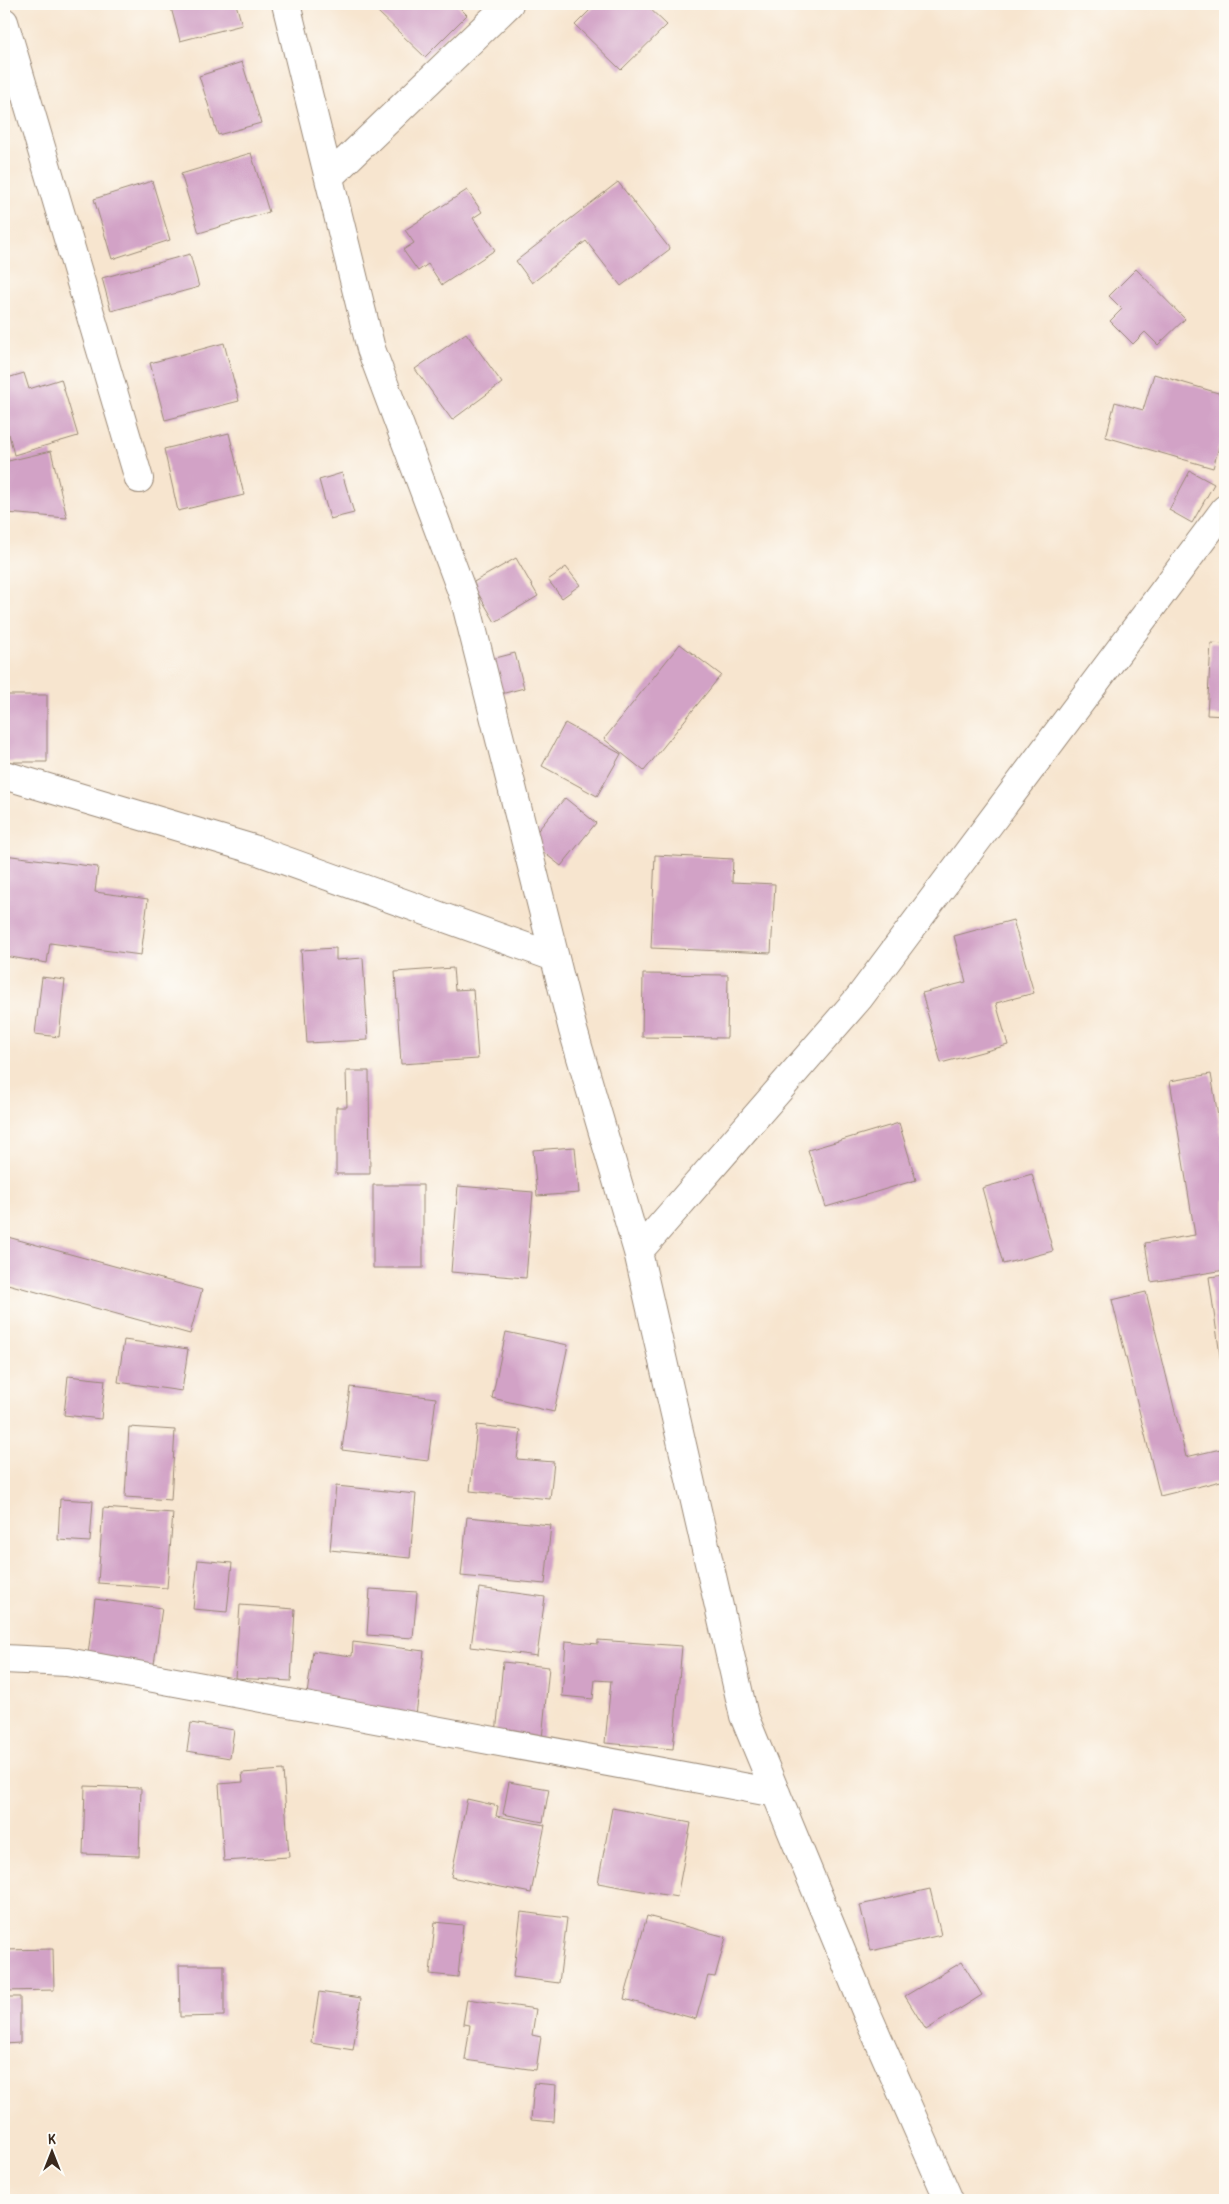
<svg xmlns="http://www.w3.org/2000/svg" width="1229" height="2204" viewBox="0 0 1229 2204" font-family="'Patrick Hand',sans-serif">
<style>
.building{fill:#d2a2c6}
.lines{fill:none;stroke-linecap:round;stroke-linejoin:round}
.minor-casing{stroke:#998876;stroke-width:30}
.minor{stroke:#fff;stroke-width:28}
</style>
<rect width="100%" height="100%" fill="#fdfcf7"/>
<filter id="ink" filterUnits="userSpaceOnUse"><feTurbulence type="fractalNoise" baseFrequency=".02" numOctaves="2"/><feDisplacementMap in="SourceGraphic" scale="10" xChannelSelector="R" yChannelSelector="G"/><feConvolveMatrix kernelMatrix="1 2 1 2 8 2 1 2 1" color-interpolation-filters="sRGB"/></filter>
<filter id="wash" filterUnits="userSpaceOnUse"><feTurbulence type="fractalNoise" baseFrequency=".0096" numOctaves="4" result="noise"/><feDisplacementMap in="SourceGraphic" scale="20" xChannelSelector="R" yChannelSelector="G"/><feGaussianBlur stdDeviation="1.12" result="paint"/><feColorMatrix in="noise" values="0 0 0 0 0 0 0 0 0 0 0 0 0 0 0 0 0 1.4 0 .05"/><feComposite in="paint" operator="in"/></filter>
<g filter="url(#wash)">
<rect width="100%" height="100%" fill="#f7e5cf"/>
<g id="blocks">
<path class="building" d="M170,4H236L242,25L180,41Z
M386,4H456L467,15L425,57L378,12Z
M596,4H645L667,25L621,70L575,25Z
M242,62L261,123L218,135L199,76Z
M251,153L269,212L199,233L181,174Z
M152,181L170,240L112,259L94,199Z
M618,182L670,249L621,286L586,241L532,283L516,261Z
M467,190L482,212L473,218L495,250L442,285L428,264L418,271L403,250L414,243L405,230Z
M190,254L199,287L111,311L102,278Z
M1136,269L1185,319L1158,345L1145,332L1133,344L1110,321L1122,309L1109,296Z
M466,333L502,383L452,420L415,369Z
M224,343L239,401L165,420L150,363Z
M24,373L29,389L61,379L78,436L14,455L9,434L4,435V379Z
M1154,374L1225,395V425L1213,468L1106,437L1115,402L1143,410Z
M229,433L244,495L178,511L164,449Z
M51,451L67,518L7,513L4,500V462Z
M1190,471L1214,484L1192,523L1169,510Z
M342,473L354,513L330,519L319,480Z
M516,558L538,596L495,622L472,583Z
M566,567L580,585L562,598L548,580Z
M1211,643L1225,644V716L1207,715Z
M680,644L721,675L644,771L604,739Z
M515,653L524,688L501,694L492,659Z
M4,695H47V762H4Z
M565,723L621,754L597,796L542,766Z
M565,798L596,823L561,866L529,841Z
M4,855L98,867L95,892L148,899L141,955L50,943L47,963L4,956Z
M655,855L733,859L732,882L775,884L771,953L651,948Z
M1013,920L1034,993L996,1003L1008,1045L941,1063L922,993L966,982L954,936Z
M336,948V960L363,958L368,1040L307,1043L301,950Z
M453,968L455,990L473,989L478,1059L401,1064L395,972Z
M643,974L728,975L727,1038L642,1037Z
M42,977L65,980L59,1037L35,1034Z
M346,1071H369L370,1174H336V1107H347Z
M1211,1074L1225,1159V1270L1151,1282L1145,1243L1195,1235L1170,1081Z
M899,1123L916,1180L826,1207L808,1150Z
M575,1147L579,1193L537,1196L533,1150Z
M1032,1174L1053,1251L1003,1264L982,1188Z
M373,1185H423V1268H373Z
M458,1186L533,1192L526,1278L451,1272Z
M4,1236L202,1290L190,1334L4,1283Z
M1225,1275V1384H1224L1209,1277Z
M1146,1292L1186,1457L1225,1448V1480L1160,1496L1112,1300Z
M506,1332L568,1345L554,1412L492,1398Z
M124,1340L188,1349L182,1391L118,1382Z
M68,1376L105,1380L101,1419L64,1415Z
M350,1387L436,1398L428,1461L342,1450Z
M477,1425L521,1430L517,1459L554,1462L550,1499L470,1491Z
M129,1427L175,1430L171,1500L125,1497Z
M336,1486L416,1494L410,1558L330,1550Z
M60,1499L93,1501L90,1542L58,1540Z
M103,1508L173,1513L167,1588L98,1583Z
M467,1517L551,1525L545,1584L461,1576Z
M198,1560L232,1563L227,1612L193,1609Z
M479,1588L545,1597L537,1656L471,1647Z
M370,1589L417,1592L413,1638L367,1635Z
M95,1599L162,1608L153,1671L87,1662Z
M240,1605L295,1609L291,1681L235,1678Z
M598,1640L682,1646L673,1749L605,1743L611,1681L595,1680L593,1699L562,1696L566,1641L598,1644Z
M353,1642L424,1651L416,1715L306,1701L313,1651L352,1656Z
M503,1662L549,1667L542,1739L496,1734Z
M191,1723L234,1730L230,1758L187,1751Z
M283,1770L289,1857L224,1861L219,1784L243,1782L242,1773Z
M509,1782L549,1789L543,1822L503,1814Z
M85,1786L141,1788L139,1856L83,1854Z
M467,1799L498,1806L496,1816L545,1825L531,1893L451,1877Z
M612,1808L691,1823L677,1897L598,1883Z
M930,1889L941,1935L871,1951L860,1905Z
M521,1912L567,1918L559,1983L513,1977Z
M647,1916L726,1937L715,1977L708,1976L696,2019L624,1999Z
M435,1922L463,1925L458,1977L430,1974Z
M53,1949L54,1990L4,1991V1950Z
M962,1962L982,1995L926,2030L905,1996Z
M179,1965H224V2016L180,2017Z
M319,1992L361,1998L353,2050L311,2043Z
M4,1997H20V2043L4,2044Z
M467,1999L536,2009L532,2035L541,2037L536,2070L465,2060L470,2025L463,2024Z
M534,2083L556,2085L554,2122L531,2120Z"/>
</g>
</g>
<g filter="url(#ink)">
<use href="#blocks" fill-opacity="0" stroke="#998876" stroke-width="1"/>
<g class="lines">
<defs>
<path id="minor" d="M286,4L371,349L465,600L573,1030L638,1252L744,1716L868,2016L949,2200
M4,22L139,479
M329,177L509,4
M4,775L253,849L554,957
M638,1252L859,998L1225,509
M4,1659L67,1662L776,1793"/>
</defs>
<use href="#minor" class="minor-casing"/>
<use href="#minor" class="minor"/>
</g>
</g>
<rect width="1229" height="2204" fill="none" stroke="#fdfcf7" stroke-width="20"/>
<g transform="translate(52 2152)" stroke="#fdfcf7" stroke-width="4" paint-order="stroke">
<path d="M0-4L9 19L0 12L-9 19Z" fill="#3b2a1e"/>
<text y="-8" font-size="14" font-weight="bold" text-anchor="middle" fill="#3b2a1e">K</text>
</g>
</svg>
